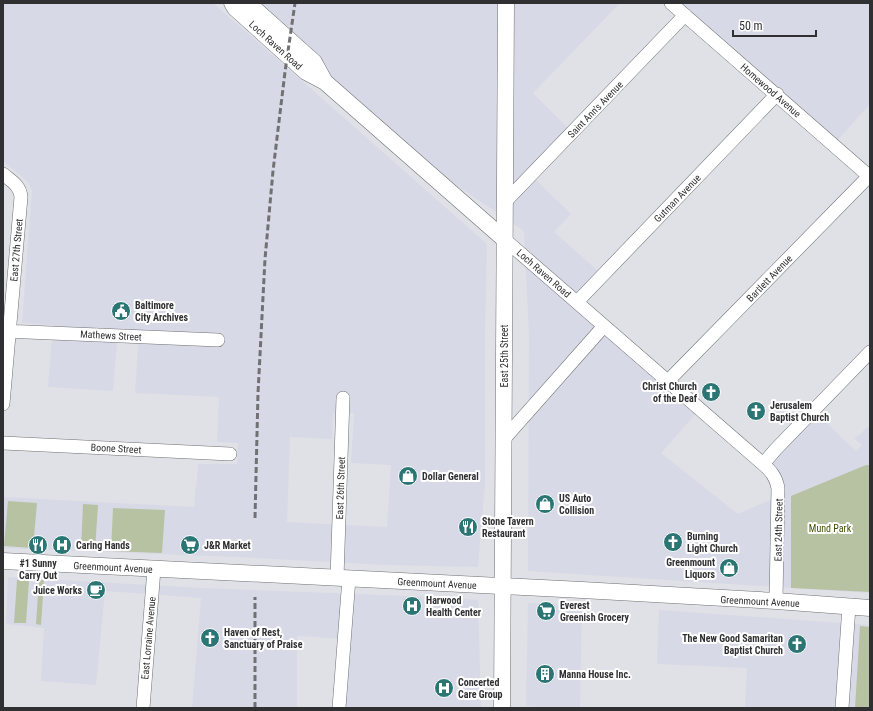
<svg xmlns="http://www.w3.org/2000/svg" width="873" height="711" viewBox="0 0 873 711" font-family="'Roboto Condensed',sans-serif">
<style>
.built{fill:#d7d9e6;fill-rule:evenodd}
.green{fill:#b7c2a2}
.lines{fill:none;stroke-linecap:round;stroke-linejoin:round}
.minor-casing{stroke:#6e6f73;stroke-width:14}
.major-casing{stroke:#6e6f73;stroke-width:17}
.minor{stroke:#fff;stroke-width:13}
.major{stroke:#fff;stroke-width:16}
.rail{stroke:#717174;stroke-width:3;stroke-dasharray:6 3;stroke-linecap:butt}
.labels{text-anchor:middle;stroke-width:4;stroke-linejoin:round;paint-order:stroke}
.street-label{font-size:10px;fill:#303032;stroke:#fff}
.poi-label{font-size:10px;font-weight:bold;fill:#303032;stroke:#fff;text-anchor:start}
.park-label{font-size:10px;fill:#3f4f00;stroke:#fff}
</style>
<rect width="100%" height="100%" fill="#e0e1e6"/>
<path class="built" d="M3,3H213L308,86L487,244L485,332V485L478,567L385,565L235,557L3,548V497L194,507L198,464H237L238,443L217,442L219,397L135,393L139,331L118,330L113,391L48,387L53,325L22,323L32,192L29,183L3,161ZM333,413H354L351,463L391,465L387,527L287,522L290,437L332,439Z
M256,3H620L533,93L573,133L530,174L571,214L554,232L606,278L582,303L702,407L661,453L738,514L777,497L766,464L815,412L856,451L862,445L854,438L861,434L864,430L870,426V593L528,571L529,334L524,231L410,154L331,84Z
M673,3H870V104L836,142Z
M8,577L202,588L434,597L478,600L481,708H343L347,639L297,636V708H192L201,598L105,591L96,685L41,681L44,628L6,624Z
M528,603L582,606L580,708H548L526,706Z
M659,610L870,625V708H745L747,668L657,664Z"/>
<path class="green" d="M866,465H870V592L791,588V496Z
M8,501L37,503L33,548L4,546Z
M83,504L98,505L95,550H81Z
M113,508L165,510L162,553L111,551Z
M17,580H29L26,623H14Z
M39,580H44L41,625L36,624Z
M860,626L870,627V708H855Z"/>
<g class="lines">
<defs>
<path id="minor" d="M671,3L870,177
M3,174C11,181 20,185 21,197L3,404
M505,202L685,15
M504,239L763,464C771,471 776,477 778,488L776,601
M577,302L777,94
M3,331L218,340
M668,381L870,175
M503,440L604,326
M3,443L230,454
M763,464L776,449L870,352
M337,578L343,398
M143,708L154,569
M339,708L349,578
M842,708L849,606"/>
<path id="major" d="M232,3L235,8L306,72L325,82L504,239
M248,3L314,62L325,82
M3,561L582,590L776,601L870,608
M502,708L506,3"/>
</defs>
<use href="#minor" class="minor-casing"/>
<use href="#major" class="major-casing"/>
<use href="#minor" class="minor"/>
<use href="#major" class="major"/>
<path class="rail" d="M255,518L258,393L265,259L273,171L285,72L295,3
M255,708V597"/>
</g>
<defs>
<symbol id="civic-disc" viewBox="-11 -11 22 22"><circle r="9.5" fill="#2c7575" stroke="#fff"/><path d="M-.6-6.5H3V-4.5H.6V-3L4-1V1h2V6H-6V1h2V-1L-.6-3ZM-1.2 2.5V6h2.4V2.5Z" fill="#fff"/></symbol>
<symbol id="church-disc" viewBox="-11 -11 22 22"><circle r="9.5" fill="#2c7575" stroke="#fff"/><path d="M-1.2-6h2.4v3.5h3.3v2.4h-3.3V6h-2.4V-.1h-3.3v-2.4h3.3Z" fill="#fff"/></symbol>
<symbol id="shop-disc" viewBox="-11 -11 22 22"><circle r="9.5" fill="#2c7575" stroke="#fff"/><path d="M-5-2.5h2.3a2.7 3.5 0 0 1 5.4 0H5L5.5 6h-11ZM-1.5-2.5h3a1.5 2.3 0 0 0-3 0Z" fill="#fff"/></symbol>
<symbol id="restaurant-disc" viewBox="-11 -11 22 22"><circle r="9.5" fill="#2c7575" stroke="#fff"/><path d="M-5-6h1v4h1v-4h1v4h1v-4h1v5L-1.5 .5V6h-2V.5L-5-1ZM5-6V6H3V1.5H1.5Q1.5-4 5-6Z" fill="#fff"/></symbol>
<symbol id="hospital-disc" viewBox="-11 -11 22 22"><circle r="9.5" fill="#2c7575" stroke="#fff"/><path d="M-5-5h3v3.5h4V-5h3V5h-3V1.5h-4V5h-3Z" fill="#fff"/></symbol>
<symbol id="supermarket-disc" viewBox="-11 -11 22 22"><circle r="9.5" fill="#2c7575" stroke="#fff"/><path d="M-6-5.5h2.5l.6 2H6L4.5 2H-2.5L-4.4-4H-6ZM-1.5 3.2a1.3 1.3 0 1 0 .1 0ZM3 3.2a1.3 1.3 0 1 0 .1 0Z" fill="#fff"/></symbol>
<symbol id="cafe-disc" viewBox="-11 -11 22 22"><circle r="9.5" fill="#2c7575" stroke="#fff"/><path d="M-5.5-4.5H6V0H3Q3 3.5 0 3.5H-2.5Q-5.5 3.5-5.5 0ZM3-3.2v2h1.7v-2ZM-6 4.5H4V6H-6Z" fill="#fff"/></symbol>
<symbol id="building-disc" viewBox="-11 -11 22 22"><circle r="9.5" fill="#2c7575" stroke="#fff"/><path d="M-4-6H4V6H1V3H-1V6H-4ZM-2.5-4.3h1.7v1.8h-1.7ZM.8-4.3h1.7v1.8H.8ZM-2.5-1h1.7V.8h-1.7ZM.8-1h1.7V.8H.8Z" fill="#fff"/></symbol>
</defs>
<g fill-rule="evenodd">
<use href="#civic-disc" x="110" y="300" width="22" height="22"/>
<use href="#church-disc" x="700" y="381" width="22" height="22"/>
<use href="#church-disc" x="745" y="400" width="22" height="22"/>
<use href="#shop-disc" x="397" y="465" width="22" height="22"/>
<use href="#shop-disc" x="534" y="493" width="22" height="22"/>
<use href="#restaurant-disc" x="457" y="516" width="22" height="22"/>
<use href="#church-disc" x="662" y="531" width="22" height="22"/>
<use href="#restaurant-disc" x="27" y="534" width="22" height="22"/>
<use href="#hospital-disc" x="51" y="534" width="22" height="22"/>
<use href="#supermarket-disc" x="179" y="534" width="22" height="22"/>
<use href="#shop-disc" x="718" y="557" width="22" height="22"/>
<use href="#cafe-disc" x="85" y="579" width="22" height="22"/>
<use href="#hospital-disc" x="401" y="595" width="22" height="22"/>
<use href="#supermarket-disc" x="535" y="600" width="22" height="22"/>
<use href="#church-disc" x="199" y="627" width="22" height="22"/>
<use href="#church-disc" x="786" y="633" width="22" height="22"/>
<use href="#building-disc" x="534" y="663" width="22" height="22"/>
<use href="#hospital-disc" x="433" y="677" width="22" height="22"/>
</g>
<g class="labels">
<g class="street-label">
<text transform="translate(276 45) rotate(42)" y="4">Loch Raven Road</text>
<text transform="translate(771 90) rotate(41)" y="4">Homewood Avenue</text>
<text transform="translate(595 109) rotate(-46)" y="4">Saint Ann's Avenue</text>
<text transform="translate(677 198) rotate(-46)" y="4">Gutman Avenue</text>
<text transform="translate(16 250) rotate(-85)" y="4">East 27th Street</text>
<text transform="translate(544 273) rotate(41)" y="4">Loch Raven Road</text>
<text transform="translate(769 278) rotate(-46)" y="4">Bartlett Avenue</text>
<text transform="translate(111 335) rotate(3)" y="4">Mathews Street</text>
<text transform="translate(504 356) rotate(-90)" y="4">East 25th Street</text>
<text transform="translate(116 448) rotate(3)" y="4">Boone Street</text>
<text transform="translate(340 488) rotate(-88)" y="4">East 26th Street</text>
<text transform="translate(778 530) rotate(-89)" y="4">East 24th Street</text>
<text transform="translate(113 567) rotate(3)" y="4">Greenmount Avenue</text>
<text transform="translate(437 583) rotate(3)" y="4">Greenmount Avenue</text>
<text transform="translate(760 601) rotate(3)" y="4">Greenmount Avenue</text>
<text transform="translate(148 638) rotate(-85)" y="4">East Lorraine Avenue</text>
</g>
<g class="poi-label">
<text x="135" y="309">Baltimore<tspan x="135" dy="12">City Archives</tspan></text>
<text x="697" y="390" text-anchor="end">Christ Church<tspan x="697" dy="12">of the Deaf</tspan></text>
<text x="770" y="409">Jerusalem<tspan x="770" dy="12">Baptist Church</tspan></text>
<text x="422" y="480">Dollar General</text>
<text x="559" y="502">US Auto<tspan x="559" dy="12">Collision</tspan></text>
<text x="482" y="525">Stone Tavern<tspan x="482" dy="12">Restaurant</tspan></text>
<text x="687" y="540">Burning<tspan x="687" dy="12">Light Church</tspan></text>
<text x="76" y="549">Caring Hands</text>
<text x="204" y="549">J&amp;R Market</text>
<text x="715" y="566" text-anchor="end">Greenmount<tspan x="715" dy="12">Liquors</tspan></text>
<text x="38" y="567" text-anchor="middle">#1 Sunny<tspan x="38" dy="12">Carry Out</tspan></text>
<text x="82" y="594" text-anchor="end">Juice Works</text>
<text x="426" y="604">Harwood<tspan x="426" dy="12">Health Center</tspan></text>
<text x="560" y="609">Everest<tspan x="560" dy="12">Greenish Grocery</tspan></text>
<text x="224" y="636">Haven of Rest,<tspan x="224" dy="12">Sanctuary of Praise</tspan></text>
<text x="783" y="642" text-anchor="end">The New Good Samaritan<tspan x="783" dy="12">Baptist Church</tspan></text>
<text x="559" y="678">Manna House Inc.</text>
<text x="458" y="686">Concerted<tspan x="458" dy="12">Care Group</tspan></text>
</g>
<g class="park-label">
<text x="830" y="532">Mund Park</text>
</g>
</g>
<rect width="873" height="711" fill="none" stroke="#303032" stroke-width="8"/>
<path d="M733 30v6h83v-6" fill="none" stroke="#303032" stroke-width="2"/>
<text x="739" y="30" font-size="12" fill="#303032" stroke="#ffffff" stroke-width="3" paint-order="stroke">50 m</text>
</svg>
